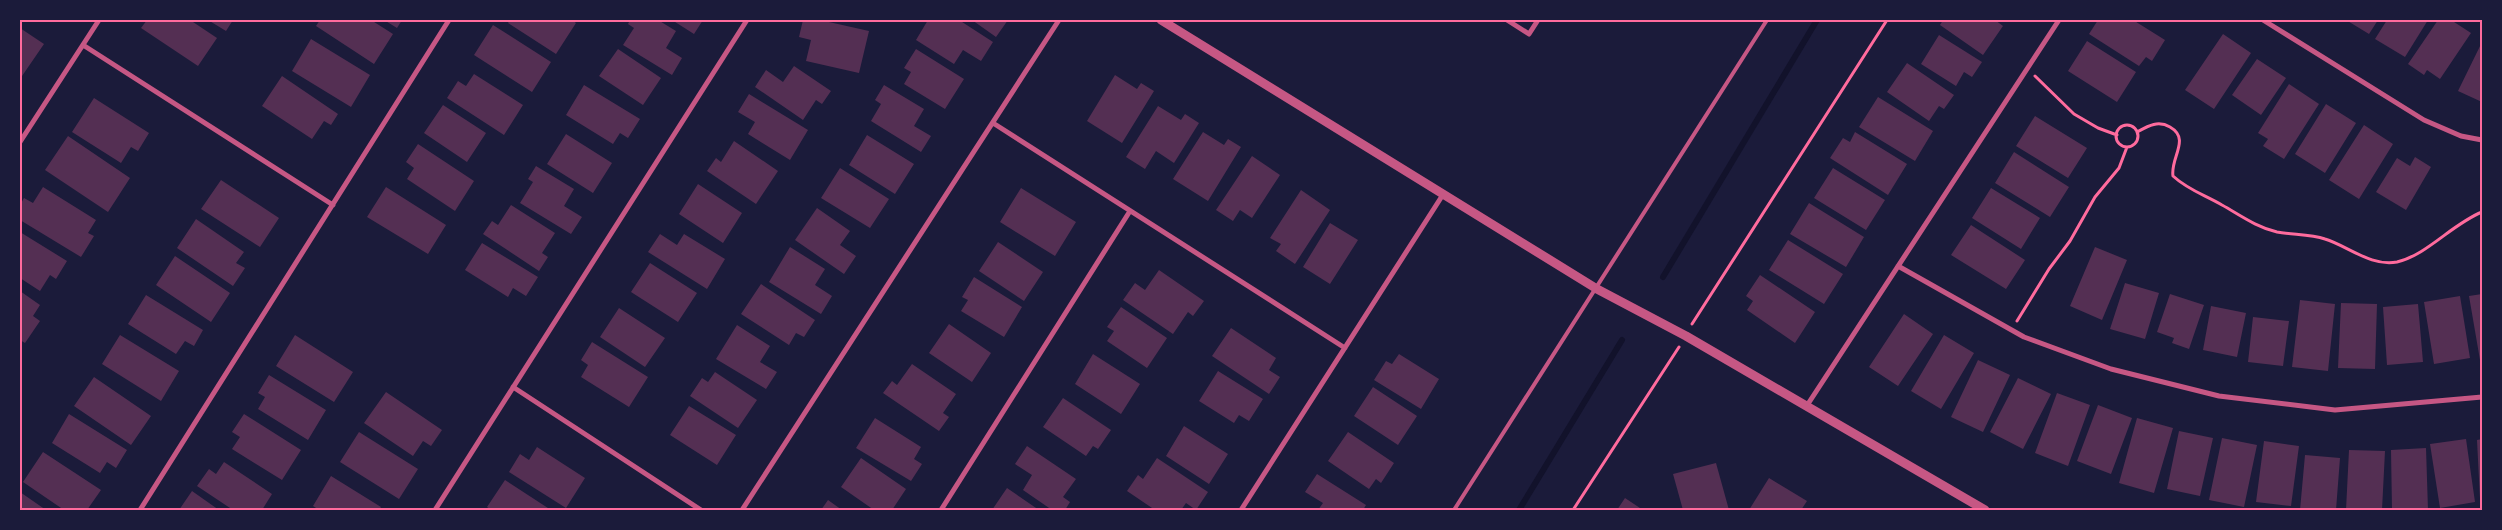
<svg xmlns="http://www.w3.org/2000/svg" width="2502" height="530" viewBox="0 0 2502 530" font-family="'Varela Round',sans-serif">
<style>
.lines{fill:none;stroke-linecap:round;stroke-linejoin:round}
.stream{stroke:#12122b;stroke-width:6}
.building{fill:#542f53}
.path{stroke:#ff6b9d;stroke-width:3}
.service{stroke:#c65784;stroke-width:4}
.minor{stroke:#c65784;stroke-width:5}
.tertiary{stroke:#c65784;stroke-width:9}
.neatline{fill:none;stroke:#ff6b9d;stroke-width:2}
</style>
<rect width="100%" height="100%" fill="#1b1b3a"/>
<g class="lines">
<path class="stream" d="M1663,277L1817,20
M1519,510L1622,340"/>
</g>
<path class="building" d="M147,20H190L217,38L198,66L141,28Z
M208,20H233L226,31Z
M320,20H371L393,34L374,64L316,26Z
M384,20H402L397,28Z
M510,20H572L576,23L556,54L508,23Z
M630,20H658L676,31L666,48L682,58L672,75L623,45L634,28L628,24Z
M672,20H703L694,34Z
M803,20H820L869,31L859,73L806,61L811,40L799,37Z
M928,20H959L993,42L981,61L963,50L954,64L916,40Z
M972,20H1008L996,37Z
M1943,20H1995L2003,26L1983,55L1940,25Z
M2098,20H2133L2165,40L2152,61L2146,57L2139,66L2089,34Z
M2346,20H2378L2369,34Z
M2387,20H2428L2405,57L2375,39Z
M2438,20H2451L2471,33L2440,79L2427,70L2424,75L2408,64Z
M493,25L551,62L532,92L474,55Z
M20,28L44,44L20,79Z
M2223,34L2251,53L2214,109L2185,90Z
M1939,35L1982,62L1972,77L1964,72L1956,86L1921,64Z
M311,39L370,75L351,107L292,71Z
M2087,41L2136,72L2117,102L2068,71Z
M2482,42V102L2458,91Z
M618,49L661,78L643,105L599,76Z
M916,49L964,79L945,109L904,84L911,72L904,68Z
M2257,59L2286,78L2261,115L2232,95Z
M1907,63L1954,95L1944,109L1939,106L1929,121L1887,92Z
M794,66L831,91L822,104L816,100L803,120L755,87L766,70L783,82Z
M474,74L523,105L504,135L447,98L458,81L466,86Z
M1115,75L1137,89L1141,83L1154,91L1122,143L1087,121Z
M282,76L338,114L331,125L324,121L312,139L262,106Z
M2289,84L2319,104L2284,159L2263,146L2268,139L2258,133Z
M584,85L640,119L628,138L620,133L613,144L566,115Z
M884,85L924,109L914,126L931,136L921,152L871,121L881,104L875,100Z
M749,94L808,130L790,160L748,134L755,122L738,112Z
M1878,97L1933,131L1915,161L1859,127Z
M94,98L149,133L138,151L131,147L121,163L72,132Z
M2326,104L2356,123L2325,173L2295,154Z
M443,105L486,133L467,162L424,133Z
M1158,106L1181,120L1185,114L1199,123L1174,163L1156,151L1145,169L1126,157Z
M2035,116L2087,148L2068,178L2016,146Z
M2364,125L2393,144L2359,199L2329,180Z
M1203,132L1224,145L1228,139L1241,147L1208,201L1173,179Z
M1855,132L1907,164L1888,195L1830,158L1843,138L1850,142Z
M566,134L612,163L593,193L547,164Z
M867,135L914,164L895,194L849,165Z
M68,136L130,178L108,212L45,170Z
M734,141L778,171L756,204L707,171L716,158L721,162Z
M418,144L474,181L455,211L407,179L414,168L406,162Z
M2014,152L2069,187L2050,217L1995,183Z
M1252,156L1280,175L1252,218L1240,210L1233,221L1216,210Z
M2415,157L2431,167L2406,210L2376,192L2397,158L2410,166Z
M536,166L574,189L564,206L582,217L571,234L520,203L533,182L528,179Z
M840,168L889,199L870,228L821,198Z
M1833,168L1885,200L1866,230L1814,198Z
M221,180L279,218L260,247L201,209Z
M698,184L742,213L723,243L679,214Z
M43,187L96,220L88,233L94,236L81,257L20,220V205L24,198L33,203Z
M386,187L446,225L428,254L367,217Z
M1021,188L1076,222L1055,256L1000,222Z
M1991,188L2040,218L2021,249L1972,218Z
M1301,190L1330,210L1295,264L1276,251L1281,244L1270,238Z
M1809,203L1864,237L1846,267L1790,234Z
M511,205L555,233L542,253L548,257L539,271L483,234L492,221L498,225Z
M817,208L850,231L840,245L856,256L844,274L795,240Z
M196,219L244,252L236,263L245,268L233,286L177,248Z
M1330,223L1358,240L1330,284L1303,267Z
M1971,225L2025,260L2006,289L1951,255Z
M20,232L67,261L56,279L50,275L40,291L20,278Z
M660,234L677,245L684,234L725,259L707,289L648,252Z
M1788,240L1843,274L1824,304L1769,270Z
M998,242L1043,272L1024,301L979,271Z
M482,243L538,277L526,296L513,288L508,297L465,270Z
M790,247L825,269L815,285L832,296L821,314L769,282Z
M2095,247L2127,260L2102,320L2070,306Z
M175,256L230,293L211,322L156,285Z
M650,263L697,293L678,322L631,292Z
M1159,270L1204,301L1193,316L1188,312L1173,334L1123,300L1135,283L1145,290Z
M1760,275L1815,312L1795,343L1747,310L1753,301L1746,296Z
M974,277L1022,307L1004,337L961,311L968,300L962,297Z
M2125,283L2159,293L2145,339L2110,329Z
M761,284L815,320L804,337L796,333L789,345L741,314Z
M20,291L40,305L33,316L40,321L25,343L20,340Z
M2170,294L2204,305L2189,349L2172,343L2174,338L2157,332Z
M2482,294V359L2480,360L2469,296Z
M146,295L203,330L194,346L185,341L176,354L128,324Z
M2460,296L2470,358L2434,364L2424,302Z
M2300,300L2335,304L2328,371L2292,367Z
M2341,303L2377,304L2375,369L2338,368Z
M2418,304L2423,362L2387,365L2383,307Z
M2211,306L2246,313L2237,357L2203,350Z
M1121,307L1167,338L1147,368L1107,341L1114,331L1107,327Z
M619,308L665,338L645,367L600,337Z
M1904,314L1933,334L1898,386L1869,367Z
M2253,317L2289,321L2283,366L2248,362Z
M949,324L991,353L972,382L929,353Z
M737,325L770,346L760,362L777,372L766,389L716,359Z
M1231,328L1276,358L1269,370L1280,377L1269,394L1212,356Z
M120,335L179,371L161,401L102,364Z
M295,335L353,372L334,402L276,366Z
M1944,335L1974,353L1941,409L1911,391Z
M592,342L648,377L629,407L581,377L588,365L581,360Z
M1093,354L1140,384L1121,414L1075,384Z
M1399,354L1439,379L1421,409L1374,380L1386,361L1392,364Z
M1978,360L2010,375L1983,432L1951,417Z
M912,364L956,394L943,413L949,417L939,431L883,393L892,381L897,385Z
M1218,371L1263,399L1249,421L1239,415L1234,423L1199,401Z
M715,372L757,400L738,428L690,396L702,378L708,382Z
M269,375L326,410L308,440L258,409L265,397L258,393Z
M94,377L151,416L131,445L74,406Z
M2018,378L2051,394L2023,449L1990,432Z
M1373,387L1417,416L1398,445L1354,416Z
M386,392L442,430L431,446L423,441L413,456L364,423Z
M2057,393L2090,405L2068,466L2035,453Z
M1063,398L1111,430L1098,449L1093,446L1086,456L1043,427Z
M2098,405L2132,418L2111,474L2077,461Z
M689,406L736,435L717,465L670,435Z
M69,414L127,450L116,468L107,462L100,473L52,443Z
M244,414L301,450L282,480L232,449L240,437L232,432Z
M875,418L921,447L914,459L922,464L911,481L856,448Z
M2137,418L2173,428L2154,493L2119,483Z
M1184,426L1228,454L1209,484L1166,456Z
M2179,431L2213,438L2200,496L2167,489Z
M359,432L418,469L399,499L340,462Z
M1348,432L1394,463L1381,483L1376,479L1369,489L1328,461Z
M2222,438L2257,445L2244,507L2209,500Z
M2466,439L2475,502L2440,508L2430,444Z
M2482,439V499H2480L2477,440Z
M2264,441L2299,446L2291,506L2256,502Z
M1027,446L1076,479L1063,497L1070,502L1065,510H1052L1023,490L1032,475L1015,464Z
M537,447L585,478L566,508L509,472L520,454L529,460Z
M2426,448L2428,510H2392L2391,450Z
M2349,450L2385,451L2382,510H2346Z
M43,452L101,490L87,510H64L23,482Z
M2305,455L2340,458L2336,510H2300Z
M861,458L906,489L892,510H874L841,487Z
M1157,458L1208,492L1196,510L1186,503L1181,510H1155L1127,491L1138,475L1143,479Z
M224,462L272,494L262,510H233L197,486L209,469L216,474Z
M1716,463L1729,510H1683L1673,474Z
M1317,474L1366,505L1363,510H1318L1323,503L1305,492Z
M331,476L381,507L379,510H319L313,506Z
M1769,478L1807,501L1801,510H1749Z
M505,480L551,510H491L487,507Z
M1007,488L1039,510H992Z
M192,491L219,510H179Z
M20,492L46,510H20Z
M1625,498L1643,510H1617Z
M828,500L842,510H821Z"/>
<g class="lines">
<path class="path" d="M2035,76L2074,114L2098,128L2117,135
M2116 136a11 11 0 1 1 22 0a11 11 0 1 1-22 0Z
M2137,132C2148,126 2158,120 2170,127C2191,139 2170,158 2173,176C2188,190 2205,195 2222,205C2240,215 2256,227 2277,232C2293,235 2310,234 2325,239C2348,246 2371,267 2397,262C2427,255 2452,224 2482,212
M2017,321L2049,269L2070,241L2095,197L2119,168L2127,147
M1692,324L1887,20
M1573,510L1679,347"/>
<path class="service" d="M1454,510L1767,20"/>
<path class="minor" d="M1507,20L1529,34L1538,20
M2263,20L2424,120L2461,136L2482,140
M83,45L333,205
M993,123L1345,348
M20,142L99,20
M1898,266L2024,337L2111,369L2219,396L2335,410L2482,397
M513,387L701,510
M1806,407L2059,20
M140,510L449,20
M435,510L747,20
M742,510L1059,20
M941,510L1130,211
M1241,510L1444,193"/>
<path class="tertiary" d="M1161,20L1597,289L1686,336L1985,510"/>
</g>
<rect width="2502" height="530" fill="none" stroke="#1b1b3a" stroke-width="42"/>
<rect x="21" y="21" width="2460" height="488" class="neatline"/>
</svg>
